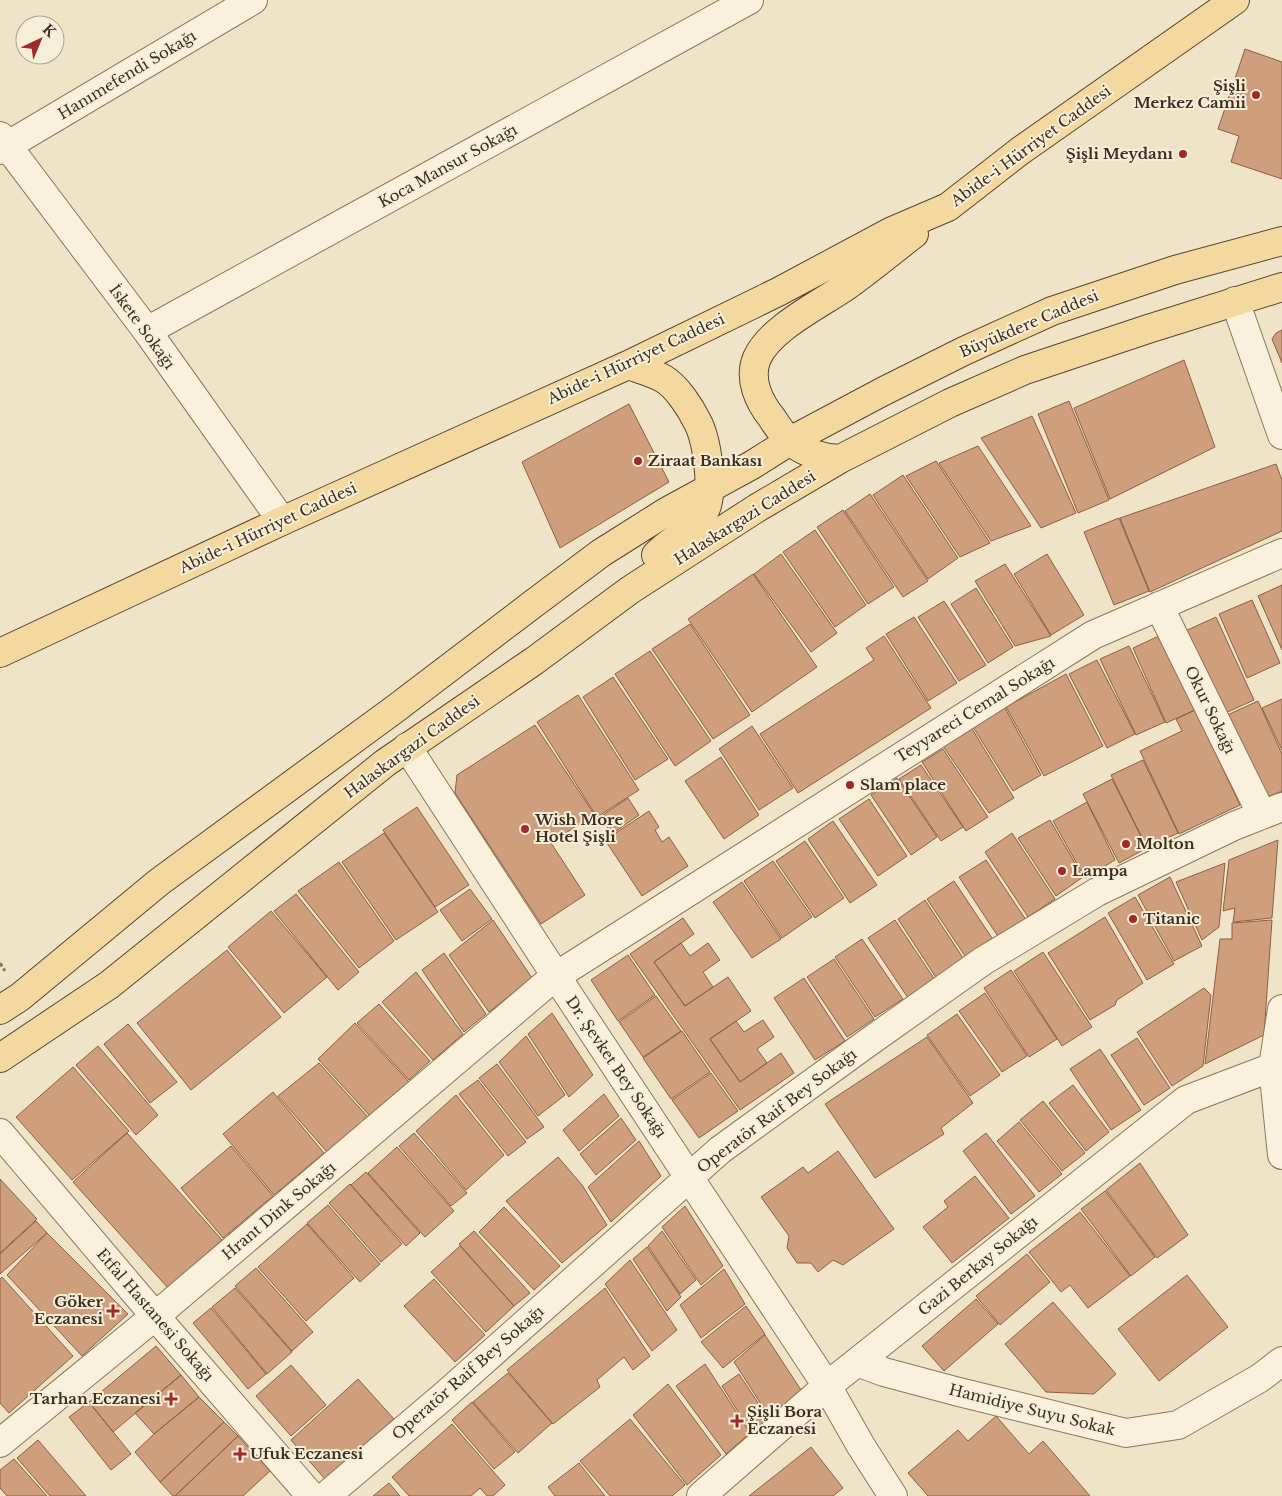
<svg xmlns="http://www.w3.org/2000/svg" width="1282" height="1496" viewBox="0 0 1282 1496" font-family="'Libre Baskerville',serif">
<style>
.building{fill:#cf9f7d;stroke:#8d5f41}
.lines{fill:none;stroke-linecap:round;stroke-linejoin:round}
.minor-casing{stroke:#8d765c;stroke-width:30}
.major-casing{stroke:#5b4430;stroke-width:30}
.path{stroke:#8d765c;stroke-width:3;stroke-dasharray:4 2.5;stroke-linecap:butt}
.minor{stroke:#faf1dc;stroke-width:28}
.major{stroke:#f3d9a0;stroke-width:28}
.poi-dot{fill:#9e2a2b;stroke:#f7eed8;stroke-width:2}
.labels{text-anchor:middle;stroke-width:4;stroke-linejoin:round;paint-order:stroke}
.street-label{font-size:15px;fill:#3d2e20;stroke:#f7eed8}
.poi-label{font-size:15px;font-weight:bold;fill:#3d2e20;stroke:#f7eed8;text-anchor:start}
</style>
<rect width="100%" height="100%" fill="#f0e4c8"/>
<path class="building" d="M1245,49L1282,62V179L1231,162L1239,136L1218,129Z
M1282,330V363L1272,339L1276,333Z
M1184,360L1215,447L1110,499L1074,408Z
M1069,401L1109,500L1078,513L1038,414Z
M629,404L669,482L560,548L522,462Z
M1032,416L1076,513L1041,528L981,438Z
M978,446L1031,526L991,541L939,463Z
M936,461L990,543L960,557L906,476Z
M1276,464L1282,480V531L1150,592L1120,518Z
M903,475L958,558L928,579L873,495Z
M870,494L928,581L903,597L845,511Z
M843,510L894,587L868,604L817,527Z
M1119,518L1149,591L1114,605L1084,532Z
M815,530L866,605L835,627L783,552Z
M781,554L837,633L811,652L754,574Z
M1047,554L1084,615L1051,635L1014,574Z
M1005,564L1051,636L1015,646L975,581Z
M753,574L817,667L752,712L688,619Z
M1282,585V650L1258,596Z
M976,588L1013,647L988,663L951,604Z
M1252,600L1280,663L1247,678L1219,614Z
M944,601L986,665L959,681L918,617Z
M914,617L957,683L928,701L886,634Z
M1216,617L1254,700L1221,715L1183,632Z
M690,624L750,715L713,739L652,649Z
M1161,635L1195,710L1166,723L1133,648Z
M884,636L931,708L798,793L760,734L874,660L866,648Z
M1129,646L1165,722L1136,735L1100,659Z
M650,651L711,741L675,766L615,674Z
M1097,660L1135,734L1107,748L1069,674Z
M1066,674L1103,746L1044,776L1006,707Z
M613,677L668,759L635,780L583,697Z
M578,695L639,790L597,817L537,722Z
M1282,699V750L1262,708Z
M1258,701L1282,754V791L1263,799L1225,716Z
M1005,708L1041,775L1013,791L973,727Z
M1195,710L1240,805L1179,834L1140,751L1182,731L1176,719Z
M535,725L594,814L551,843L585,895L541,924L455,793L457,775Z
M752,726L793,788L759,810L719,749Z
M971,727L1014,798L989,813L943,746Z
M943,749L988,817L966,831L922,762Z
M721,757L759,815L724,839L685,781Z
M1143,760L1178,833L1147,848L1111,775Z
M921,765L963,827L941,841L899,779Z
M897,778L937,837L911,855L871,795Z
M1112,779L1147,848L1119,863L1083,794Z
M628,798L639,815L612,834L600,817Z
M869,799L907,856L878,876L839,819Z
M1087,802L1115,860L1085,878L1053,821Z
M417,807L469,885L435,907L383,830Z
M649,811L659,827L655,830L662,842L669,837L688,866L642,896L605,840Z
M1050,820L1083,877L1056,896L1018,838Z
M833,821L877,885L850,903L808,839Z
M384,833L438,912L396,940L342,862Z
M1012,833L1055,899L1028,917L985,852Z
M1278,840L1272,918L1233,922L1235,908L1223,911L1229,860Z
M805,841L844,898L815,918L776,861Z
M986,860L1026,920L999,938L959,877Z
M773,861L812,917L782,938L744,881Z
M339,862L394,941L359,968L298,891Z
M1225,863L1219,927L1202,940L1176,882Z
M1170,877L1202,946L1174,961L1138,895Z
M954,881L994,941L967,959L927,899Z
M742,882L781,939L752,958L713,902Z
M470,889L492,919L462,941L440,910Z
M296,894L359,972L338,990L274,911Z
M1135,897L1174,964L1147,980L1108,913Z
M925,900L965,961L937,979L898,919Z
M271,911L327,977L284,1013L228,947Z
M1105,917L1143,983L1117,1000L1115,1005L1090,1020L1048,953Z
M683,918L694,934L654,962L685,1006L728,977L751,1011L710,1039L740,1082L781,1053L794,1073L740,1110L630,954Z
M493,920L532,978L489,1012L449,955Z
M895,920L935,980L908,998L868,938Z
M1272,920L1264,1035L1205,1064L1220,939H1232V923Z
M862,939L903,999L875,1017L835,957Z
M681,943L690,956L708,943L720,960L703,972L713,987L685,1006L654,962Z
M227,950L281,1017L191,1090L137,1023Z
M1043,952L1092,1027L1062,1046L1014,971Z
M444,953L486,1014L464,1032L422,970Z
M628,955L655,995L618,1021L591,980Z
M834,959L874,1019L847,1037L807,977Z
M1011,970L1057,1039L1029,1057L984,988Z
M416,972L463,1034L433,1060L382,1002Z
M804,978L845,1041L815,1060L774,998Z
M1204,988L1211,995L1203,1066L1172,1086L1137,1032Z
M985,993L1027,1056L1002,1072L959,1011Z
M656,996L681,1031L643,1057L619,1022Z
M379,1004L430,1061L409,1080L357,1023Z
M552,1013L593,1075L569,1097L528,1034Z
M957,1014L1000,1075L970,1096L927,1035Z
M763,1020L774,1037L757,1049L767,1063L740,1082L710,1039L736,1021L744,1032Z
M355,1023L409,1082L370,1116L318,1059Z
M128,1024L177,1082L150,1103L104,1044Z
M682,1031L710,1072L671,1099L643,1058Z
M526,1036L565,1095L538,1116L499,1062Z
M927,1037L973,1103L941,1128L944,1134L875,1178L825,1104Z
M1137,1038L1170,1088L1144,1105L1111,1055Z
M98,1046L158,1115L136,1135L76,1065Z
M1100,1049L1141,1110L1111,1130L1070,1069Z
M319,1063L368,1117L327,1152L278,1096Z
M497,1064L544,1127L527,1139L479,1078Z
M73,1067L129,1131L72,1180L16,1117Z
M711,1073L738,1111L699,1138L672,1100Z
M478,1080L526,1142L508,1156L459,1094Z
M1073,1085L1109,1132L1086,1151L1049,1103Z
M273,1092L324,1153L274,1195L223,1134Z
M604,1094L619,1116L579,1151L563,1130Z
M456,1095L504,1155L466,1190L416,1131Z
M1043,1101L1085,1153L1062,1171L1020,1120Z
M621,1118L636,1140L596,1175L580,1154Z
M1019,1122L1062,1174L1039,1192L997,1141Z
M127,1133L222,1240L168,1288L73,1182Z
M414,1133L467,1193L451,1206L399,1146Z
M986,1133L1035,1196L1011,1214L963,1151Z
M639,1141L661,1176L611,1222L588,1187Z
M231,1146L273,1196L223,1238L181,1188Z
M397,1147L454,1211L425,1237L368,1173Z
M838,1151L894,1229L843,1265L833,1260L818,1272L811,1263H797L787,1248L789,1236L761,1197L803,1167L808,1173Z
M558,1157L582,1185L607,1225L562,1263L506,1201Z
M1140,1163L1188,1235L1157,1258L1106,1190Z
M366,1172L420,1233L406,1246L351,1185Z
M975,1176L1009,1218L952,1263L923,1227L948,1207L944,1201Z
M0,1179L37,1219L0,1253Z
M350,1184L402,1244L381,1262L329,1203Z
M1105,1191L1155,1257L1131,1276L1081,1209Z
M328,1205L380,1264L360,1282L307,1223Z
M685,1206L723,1266L701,1285L662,1227Z
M504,1207L560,1266L534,1290L479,1232Z
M1080,1212L1130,1276L1088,1308L1070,1285L1061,1292L1029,1252Z
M36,1221L47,1233L0,1274V1254Z
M307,1224L354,1278L306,1321L258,1267Z
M474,1231L530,1293L514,1306L459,1244Z
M662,1231L696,1280L680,1294L648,1246Z
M47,1233L128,1314L82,1356L7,1275Z
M460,1246L514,1306L486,1332L431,1272Z
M647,1247L681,1297L667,1311L633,1259Z
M1027,1254L1050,1282L1000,1325L976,1296Z
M630,1260L677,1330L652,1351L605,1284Z
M256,1268L313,1332L292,1351L235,1286Z
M724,1269L745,1304L701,1338L680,1305Z
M1187,1275L1228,1327L1159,1381L1118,1329Z
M2,1277L73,1356L9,1413L0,1403V1279Z
M434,1279L485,1335L455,1362L404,1306Z
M235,1288L292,1352L267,1374L212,1307Z
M605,1288L650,1356L633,1370L624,1357L597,1380L600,1387L553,1424L507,1370Z
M976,1299L998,1324L944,1371L922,1346Z
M1053,1302L1116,1374L1094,1394L1046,1392L1005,1344Z
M746,1306L765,1334L723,1368L701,1342Z
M211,1308L266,1374L248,1389L193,1323Z
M765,1335L801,1390L770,1418L734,1362Z
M156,1346L181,1375L113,1432L89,1402Z
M705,1364L750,1433L726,1454L676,1386Z
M291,1365L326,1405L291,1436L256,1396Z
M508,1373L552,1423L518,1453L473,1402Z
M739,1374L768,1418L752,1434L722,1386Z
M181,1375L199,1397L154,1434L135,1413Z
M358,1379L394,1419L325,1479L291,1440Z
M668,1384L721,1455L687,1485L633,1415Z
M199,1397L224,1422L160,1482L135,1452L154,1434Z
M89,1402L131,1454L111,1470L69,1417Z
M472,1402L515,1452L494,1469L452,1420Z
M996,1416L1029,1454L1043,1441L1090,1496H928L908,1473L958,1430L968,1441Z
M630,1419L685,1485L672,1496H610L580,1461Z
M224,1422L238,1436L175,1496H173L160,1482Z
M452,1424L505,1485L493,1496H487L480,1488L471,1496H409L392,1477Z
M238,1436L270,1471L243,1496H176V1495Z
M38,1440L86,1496H50L17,1458Z
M811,1447L843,1488L833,1496H749Z
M14,1459L47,1496H7L0,1488V1470Z
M579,1463L605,1496H555L548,1487Z
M389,1483L400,1496H373Z"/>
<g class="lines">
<defs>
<path id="minor" d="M0,136L147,331L282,521
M0,150L253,0
M1235,301L1282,435
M147,331L749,0
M1159,606L1262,815
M407,747L556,976L827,1386L861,1446L893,1496
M1282,1009L1273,1067L1282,1155
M0,1133L155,1316L311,1496
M857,1362L884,1372L955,1391L1126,1433L1178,1425L1260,1378L1282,1361
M0,1443L159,1313L553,978L1093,635L1282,553
M326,1496L445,1395L720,1150L866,1044L983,961L1097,892L1234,826L1282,807
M701,1496L827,1386L1186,1100L1273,1067"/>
<path id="major" d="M628,365C639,369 654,373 664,379C677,387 690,407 697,421C707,439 714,489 706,508C697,529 671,539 656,555
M840,459C822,458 805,453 791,442C784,436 777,426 772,418C759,402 748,379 757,358C770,328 821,304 848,285C870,269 892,251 914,234
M0,653L282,521L628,365L778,292L892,231L948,207L1020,151L1235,0
M0,1010L20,997L159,882L395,709L533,604L601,553L666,512L752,465L790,441L882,392L964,351L1052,311L1175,270L1282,241
M0,1058L109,985L385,763L534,661L630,590L757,508L840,459L950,403L1025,370L1148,329L1282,287"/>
</defs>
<use href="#minor" class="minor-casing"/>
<use href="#major" class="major-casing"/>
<path class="path" d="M0,963L5,971"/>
<use href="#minor" class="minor"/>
<use href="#major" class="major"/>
</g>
<g class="poi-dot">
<circle cx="1256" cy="95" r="5"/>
<circle cx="1183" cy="154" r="5"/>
<circle cx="638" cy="461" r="5"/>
<circle cx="850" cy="785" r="5"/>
<circle cx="525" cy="829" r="5"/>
<circle cx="1126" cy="844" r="5"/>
<circle cx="1062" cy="871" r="5"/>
<circle cx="1133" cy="919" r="5"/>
<path d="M110.5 1303.5h5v5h5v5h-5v5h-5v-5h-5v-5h5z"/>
<path d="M168.5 1391.5h5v5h5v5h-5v5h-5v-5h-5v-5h5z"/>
<path d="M734.5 1413.5h5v5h5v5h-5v5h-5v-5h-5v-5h5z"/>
<path d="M237.5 1446.5h5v5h5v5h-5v5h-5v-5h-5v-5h5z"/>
</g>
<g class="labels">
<g class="street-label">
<text transform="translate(127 75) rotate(-31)" y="5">Hanımefendi Sokağı</text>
<text transform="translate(1031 146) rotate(-36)" y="5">Abide-i Hürriyet Caddesi</text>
<text transform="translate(448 166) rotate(-29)" y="5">Koca Mansur Sokağı</text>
<text transform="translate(1029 324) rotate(-23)" y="5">Büyükdere Caddesi</text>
<text transform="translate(142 327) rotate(54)" y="5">İskete Sokağı</text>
<text transform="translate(636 359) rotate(-25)" y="5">Abide-i Hürriyet Caddesi</text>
<text transform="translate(745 518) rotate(-32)" y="5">Halaskargazi Caddesi</text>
<text transform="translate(268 528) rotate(-25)" y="5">Abide-i Hürriyet Caddesi</text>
<text transform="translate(975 710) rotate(-32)" y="5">Teyyareci Cemal Sokağı</text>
<text transform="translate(1210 710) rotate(64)" y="5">Okur Sokağı</text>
<text transform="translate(412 747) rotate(-36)" y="5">Halaskargazi Caddesi</text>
<text transform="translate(616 1067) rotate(56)" y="5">Dr. Şevket Bey Sokağı</text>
<text transform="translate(777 1111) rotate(-37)" y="5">Operatör Raif Bey Sokağı</text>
<text transform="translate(279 1211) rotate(-40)" y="5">Hrant Dink Sokağı</text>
<text transform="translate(978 1266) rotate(-39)" y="5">Gazi Berkay Sokağı</text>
<text transform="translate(155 1315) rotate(49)" y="5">Etfal Hastanesi Sokağı</text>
<text transform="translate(468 1373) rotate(-41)" y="5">Operatör Raif Bey Sokağı</text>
<text transform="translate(1032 1410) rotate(14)" y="5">Hamidiye Suyu Sokak</text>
</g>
<g class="poi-label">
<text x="1246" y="91" text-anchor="end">Şişli<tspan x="1246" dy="17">Merkez Camii</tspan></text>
<text x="1173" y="159" text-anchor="end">Şişli Meydanı</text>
<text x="648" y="466">Ziraat Bankası</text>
<text x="860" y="790">Slam place</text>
<text x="535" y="825">Wish More<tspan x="535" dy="17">Hotel Şişli</tspan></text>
<text x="1136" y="849">Molton</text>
<text x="1072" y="876">Lampa</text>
<text x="1143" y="924">Titanic</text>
<text x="103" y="1307" text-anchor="end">Göker<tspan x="103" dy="17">Eczanesi</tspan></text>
<text x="161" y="1404" text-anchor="end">Tarhan Eczanesi</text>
<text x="747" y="1417">Şişli Bora<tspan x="747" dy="17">Eczanesi</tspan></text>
<text x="250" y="1459">Ufuk Eczanesi</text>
</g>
</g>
<g transform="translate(40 40) rotate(44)"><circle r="24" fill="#f7eed8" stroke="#ada18e"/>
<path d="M0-4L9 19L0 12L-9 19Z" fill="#9e2a2b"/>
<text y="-8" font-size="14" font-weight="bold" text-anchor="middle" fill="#3d2e20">K</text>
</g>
</svg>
